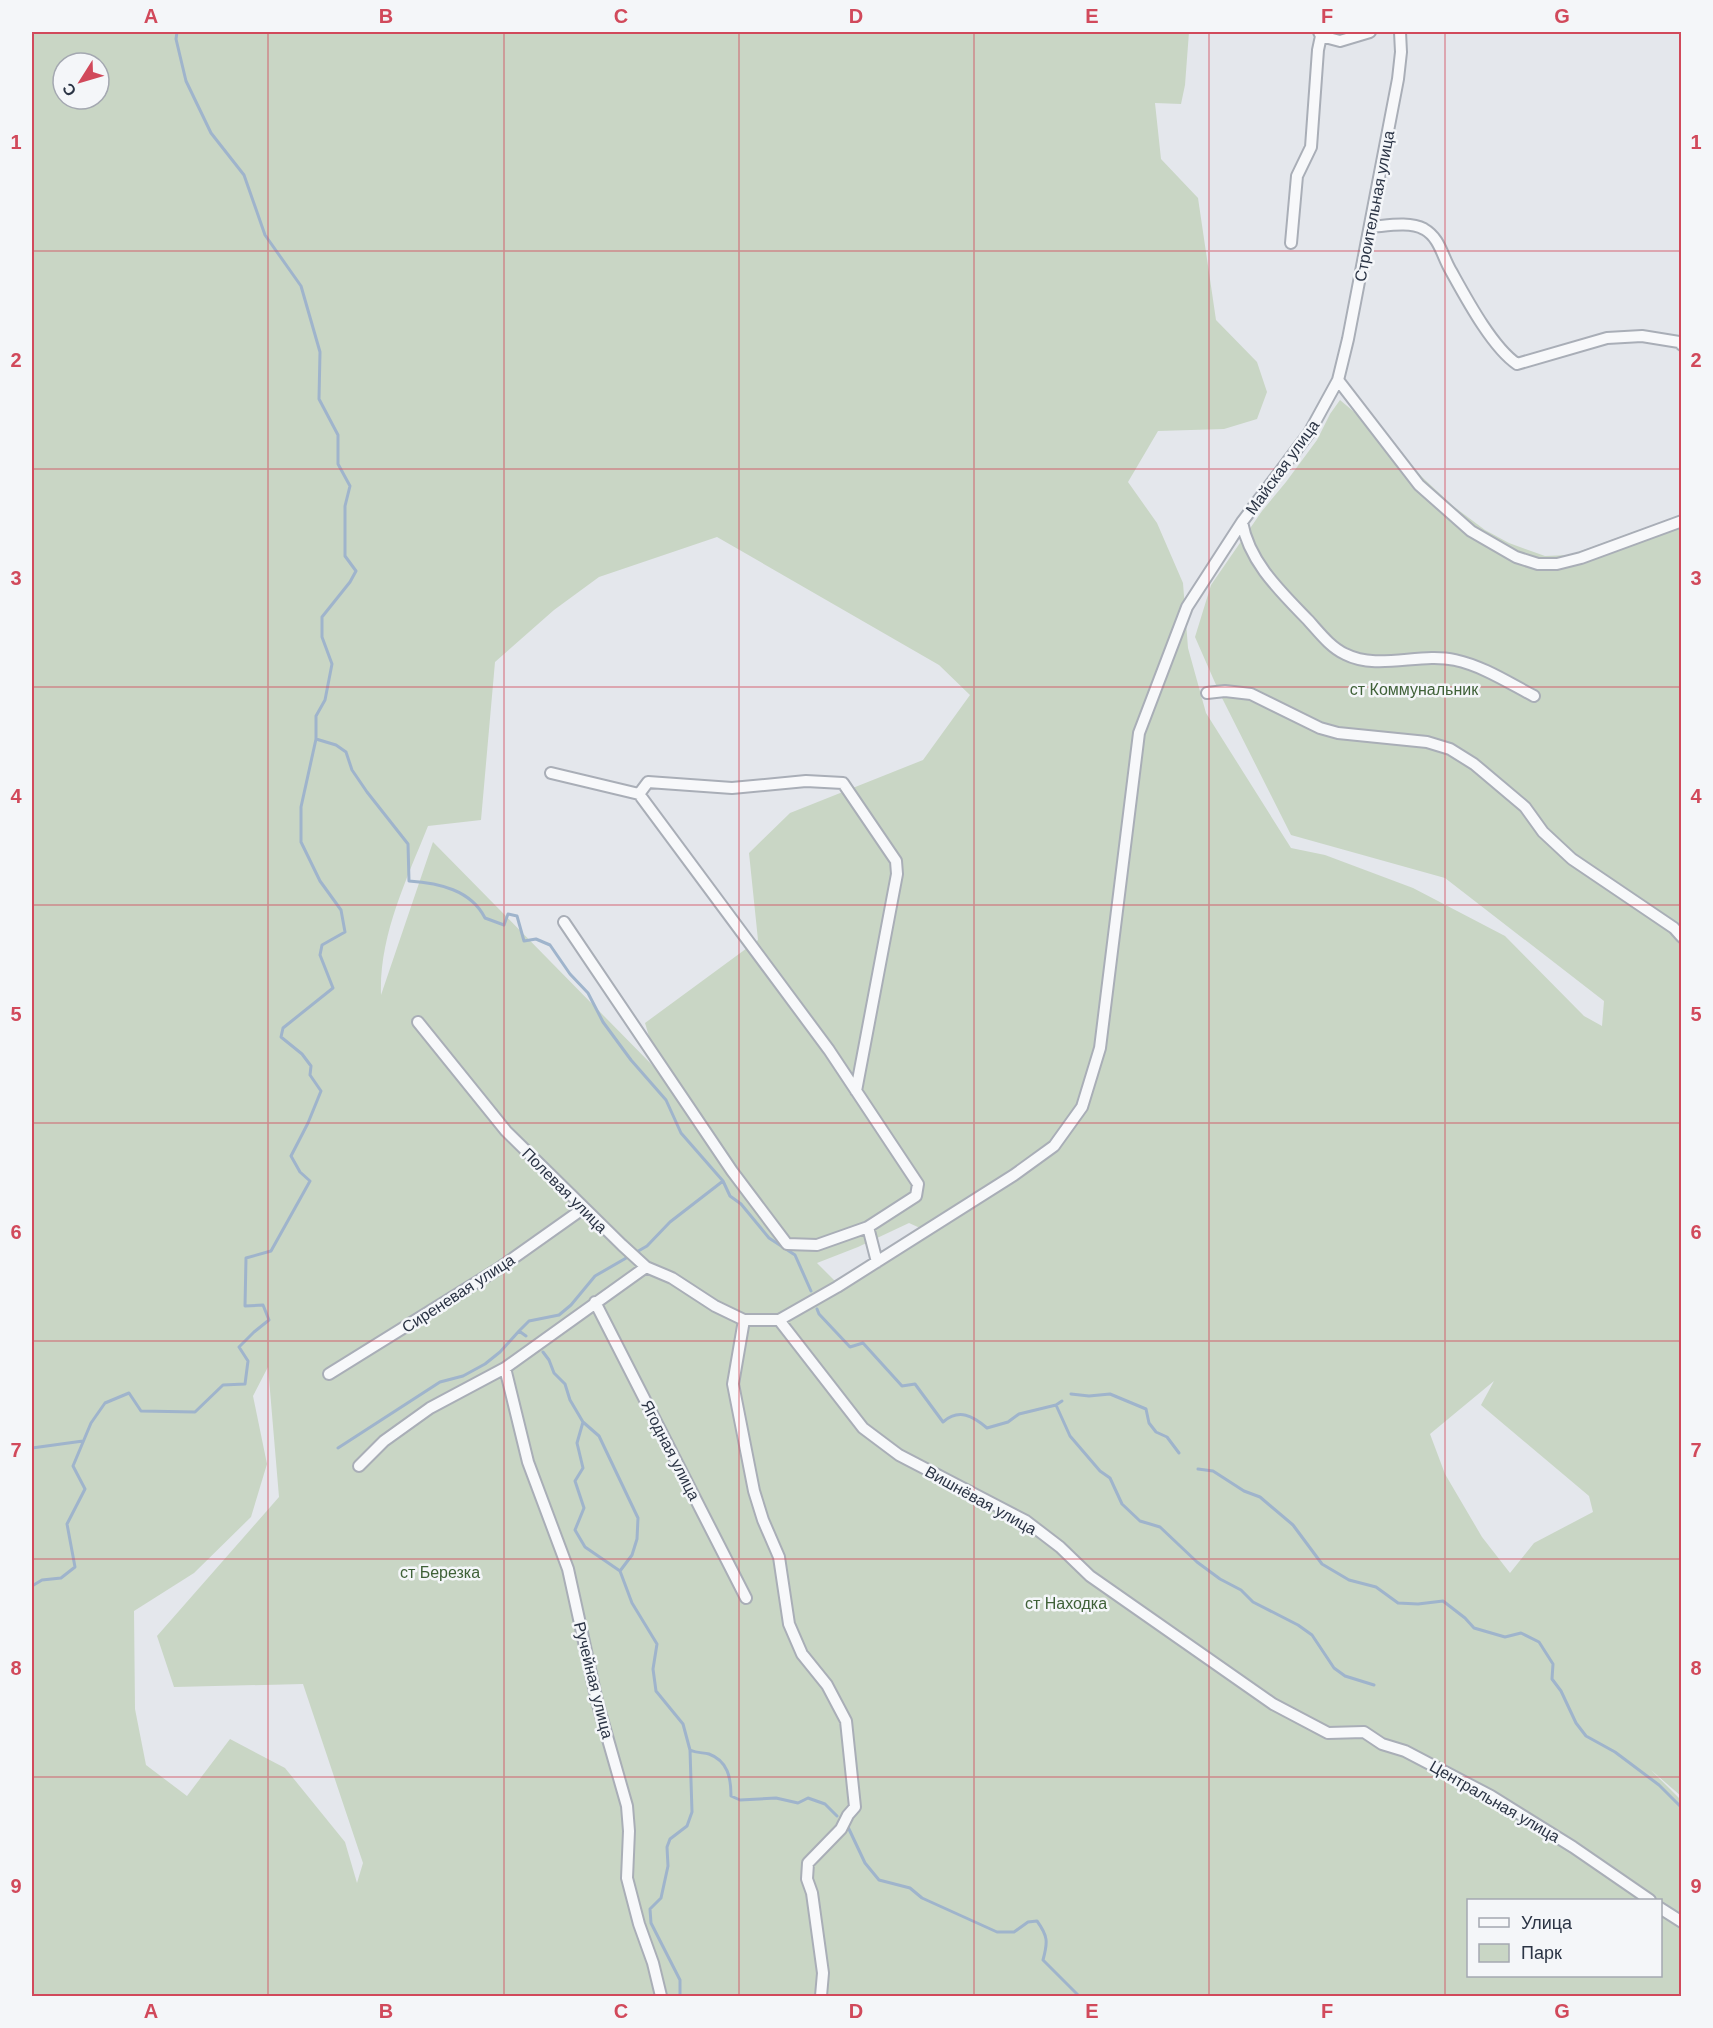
<svg xmlns="http://www.w3.org/2000/svg" width="1713" height="2028" viewBox="0 0 1713 2028" font-family="Helvetica,sans-serif">
<style>
.green{fill:#c9d6c5;fill-rule:evenodd}
.lines{fill:none;stroke-linecap:round;stroke-linejoin:round}
.stream{stroke:#9fb4cc;stroke-width:3}
.minor-casing{stroke:#a9aeb7;stroke-width:14}
.minor{stroke:#f7f8fa;stroke-width:10}
.grid{fill:none;stroke:#d1495b;stroke-width:1.5;stroke-opacity:0.55}
.labels{text-anchor:middle;stroke-width:5;stroke-linejoin:round;paint-order:stroke}
.street-label{font-size:16px;fill:#2b3445;stroke:#f4f6f9}
.park-label{font-size:16px;fill:#3f6138;stroke:#f4f6f9}
.neatline{fill:none;stroke:#d1495b;stroke-width:2}
.grid-label{font-size:20px;text-anchor:middle;font-weight:bold;fill:#d1495b}
</style>
<rect width="100%" height="100%" fill="#e4e7ec"/>
<path class="green" d="M32,32H1189L1185,85L1181,104L1155,103L1161,159L1198,198L1216,320L1257,362L1267,392L1257,419L1224,429L1158,431L1128,482L1157,523L1183,583L1188,648L1206,713L1291,848L1325,855L1413,888L1505,936L1584,1016L1602,1026L1604,1001L1445,878L1291,835L1220,694L1195,637L1211,585L1262,511L1286,482L1317,440L1330,414L1340,400L1398,449L1422,477L1453,506L1485,530L1509,543L1545,556L1570,555L1633,532L1681,518V1796L1651,1770L1681,1800V1996H32ZM63,63H99V99H63ZM717,537L939,665L970,695L923,760L790,813L749,853L758,940L645,1023L660,1073L433,842L381,995C379,936 406,881 428,826L481,820L495,662L554,610L599,577ZM909,1223L920,1228L836,1282L817,1263L858,1247ZM268,1367L279,1497L157,1636L174,1687L303,1684L363,1863L357,1883L345,1842L285,1768L230,1739L187,1796L146,1765L135,1709L134,1611L194,1573L251,1517L267,1464L253,1396ZM1494,1381L1481,1405L1589,1496L1593,1512L1534,1543L1510,1573L1482,1537L1445,1474L1430,1434ZM1468,1900H1660V1976H1468Z"/>
<g class="lines">
<path class="stream" d="M316,739L336,745L346,752L352,770L367,792L408,844L409,881C439,883 471,890 485,918L504,925L508,914L517,916L524,941L536,939L550,945L570,974L588,993L603,1022L631,1060L666,1100L681,1133L723,1181L730,1196L741,1204L769,1238L795,1255L811,1291
M817,1309L819,1314L850,1347L863,1343L902,1386L915,1384L943,1422C959,1408 973,1416 987,1428L1008,1422L1019,1414L1056,1405L1062,1401
M526,1336L519,1331L529,1321L559,1315L571,1305L595,1276L647,1246L670,1222L723,1181
M543,1352L549,1360L554,1373L565,1384L570,1400L583,1422L577,1443L583,1468L575,1481L584,1508L575,1530L585,1547L620,1571L632,1603L657,1644L653,1669L656,1691L683,1724L690,1750C698,1754 703,1752 709,1754C728,1761 731,1778 731,1796L740,1800L776,1798L798,1803L808,1798L825,1804L837,1816
M1071,1394L1089,1396L1110,1394L1146,1409L1149,1423L1156,1432L1167,1437L1179,1453
M1056,1405L1070,1436L1100,1471L1110,1478L1122,1504L1140,1521L1160,1527L1197,1562L1220,1579L1241,1590L1253,1602L1298,1625L1312,1635L1334,1668L1345,1676L1374,1685
M583,1422L599,1436L638,1518L637,1539L632,1555L620,1571
M32,1448L83,1441
M338,1448L440,1382L463,1376L485,1364L500,1352L519,1331
M1198,1469L1213,1471L1244,1491L1260,1497L1293,1525L1322,1564L1349,1580L1376,1587L1398,1603L1418,1604L1443,1601L1465,1618L1474,1628L1505,1637L1521,1633L1539,1642L1553,1664L1552,1679L1561,1691L1576,1723L1586,1736L1615,1752L1659,1785L1682,1808
M32,1586L42,1580L61,1578L75,1567L67,1524L85,1489L73,1466L91,1423L105,1403L129,1393L141,1411L195,1412L223,1385L245,1384L248,1361L239,1347L254,1332L269,1320L263,1305L245,1306L246,1258L271,1251L310,1181L300,1172L291,1156L308,1123L321,1091L310,1075L311,1066L302,1054L281,1037L283,1028L333,988L320,955L322,945L345,932L341,910L320,881L301,842V807L316,739V716L325,700L332,664L322,637V617L350,582L356,571L345,556V506L350,486L338,464V435L319,399L320,352L301,286L265,235L244,175L211,133L186,81L176,39L177,32
M848,1827L865,1863L879,1880L910,1888L922,1898L997,1932H1014L1028,1922L1037,1921C1048,1936 1048,1942 1043,1960L1079,1996
M680,1996V1980L651,1923L650,1909L661,1898L668,1866L667,1847L670,1839L687,1826L692,1812L690,1750
M1125,1996H1130"/>
<defs>
<path id="minor" d="M1319,32L1321,36L1340,41L1370,32
M1370,227C1386,226 1409,221 1424,229C1440,238 1442,256 1451,271C1466,298 1492,347 1517,364L1607,338L1642,336L1679,342L1682,345
M1291,243L1297,176L1311,147L1318,50L1321,36
M1338,380L1419,485L1471,531L1516,557L1538,564H1557L1581,558L1682,521
M1242,522C1249,562 1281,592 1308,620C1319,632 1330,647 1345,654C1378,671 1420,652 1455,660C1483,666 1509,683 1534,696
M1207,693L1225,691L1251,694L1320,728L1338,733L1427,742L1450,749L1474,764L1525,807L1543,832L1572,859L1674,928L1682,937
M551,773L639,794L829,1050L918,1184L916,1196L868,1227L877,1262
M639,794L648,782L732,788L806,781L843,783L896,861L897,874L856,1091
M564,922L732,1171L787,1244L817,1245L868,1227
M418,1022L506,1131L622,1245L646,1267L672,1278L715,1306L744,1320H779L837,1287L1014,1175L1054,1146L1082,1107L1100,1048L1139,733L1187,607L1242,522L1309,433L1338,380L1348,339L1398,79L1401,52L1400,32
M595,1302L746,1598
M744,1320L733,1384L754,1491L763,1520L779,1557L789,1624L802,1654L827,1685L846,1721L855,1807L848,1815L841,1829L808,1863L807,1879L812,1893L823,1973L821,1996
M779,1320L863,1428L899,1455L1026,1521L1060,1547L1090,1576L1273,1704L1328,1733L1364,1732L1382,1744L1405,1751L1491,1796L1573,1847L1650,1900
M505,1368L528,1462L568,1569L597,1701L627,1806L629,1831L627,1878L639,1924L653,1963L661,1996
M329,1374L498,1269L584,1208
M359,1466L384,1441L430,1408L505,1368L646,1267
M1660,1908L1682,1922"/>
</defs>
<use href="#minor" class="minor-casing"/>
<use href="#minor" class="minor"/>
</g>
<path class="grid" d="M268,32V1996M504,32V1996M739,32V1996M974,32V1996M1209,32V1996M1445,32V1996M32,251H1682M32,469H1682M32,687H1682M32,905H1682M32,1123H1682M32,1341H1682M32,1559H1682M32,1777H1682"/>
<g class="labels">
<g class="street-label">
<text transform="translate(1374 206) rotate(-79)" y="6">Строительная улица</text>
<text transform="translate(1282 467) rotate(-54)" y="6">Майская улица</text>
<text transform="translate(565 1190) rotate(45)" y="6">Полевая улица</text>
<text transform="translate(458 1293) rotate(-33)" y="6">Сиреневая улица</text>
<text transform="translate(671 1450) rotate(63)" y="6">Ягодная улица</text>
<text transform="translate(981 1500) rotate(29)" y="6">Вишнёвая улица</text>
<text transform="translate(594 1680) rotate(76)" y="6">Ручейная улица</text>
<text transform="translate(1495 1801) rotate(30)" y="6">Центральная улица</text>
</g>
<g class="park-label">
<text x="1414" y="695">ст Коммунальник</text>
<text x="440" y="1578">ст Березка</text>
<text x="1066" y="1609">ст Находка</text>
</g>
</g>
<rect width="1713" height="2028" fill="none" stroke="#f4f6f9" stroke-width="66"/>
<rect x="1467" y="1899" width="195" height="78" fill="#f4f6f9" stroke="#a4a8b1" stroke-width="1.5"/>
<rect x="1479" y="1918" width="30" height="9" fill="#f7f8fa" stroke="#a4a8b1" stroke-width="1.5"/>
<text x="1521" y="1929" font-size="18" fill="#2b3445">Улица</text>
<rect x="1479" y="1944" width="30" height="18" fill="#c9d6c5" stroke="#a4a8b1" stroke-width="1.5"/>
<text x="1521" y="1959" font-size="18" fill="#2b3445">Парк</text>
<g transform="translate(81 81) rotate(233)"><circle r="28" fill="#f4f6f9" stroke="#a4a8b1" stroke-width="1.5"/>
<path d="M0-4.5L10 22L0 15L-10 22Z" fill="#d1495b"/>
<text y="-9" font-size="16" font-weight="bold" text-anchor="middle" fill="#2b3445">С</text>
</g>
<rect x="33" y="33" width="1647" height="1962" class="neatline"/>
<g class="grid-label">
<text x="151" y="23">A</text>
<text x="386" y="23">B</text>
<text x="621" y="23">C</text>
<text x="856" y="23">D</text>
<text x="1092" y="23">E</text>
<text x="1327" y="23">F</text>
<text x="1562" y="23">G</text>
<text x="16" y="149">1</text>
<text x="1696" y="149">1</text>
<text x="16" y="367">2</text>
<text x="1696" y="367">2</text>
<text x="16" y="585">3</text>
<text x="1696" y="585">3</text>
<text x="16" y="803">4</text>
<text x="1696" y="803">4</text>
<text x="16" y="1021">5</text>
<text x="1696" y="1021">5</text>
<text x="16" y="1239">6</text>
<text x="1696" y="1239">6</text>
<text x="16" y="1457">7</text>
<text x="1696" y="1457">7</text>
<text x="16" y="1675">8</text>
<text x="1696" y="1675">8</text>
<text x="16" y="1893">9</text>
<text x="1696" y="1893">9</text>
<text x="151" y="2018">A</text>
<text x="386" y="2018">B</text>
<text x="621" y="2018">C</text>
<text x="856" y="2018">D</text>
<text x="1092" y="2018">E</text>
<text x="1327" y="2018">F</text>
<text x="1562" y="2018">G</text>
</g>
</svg>
